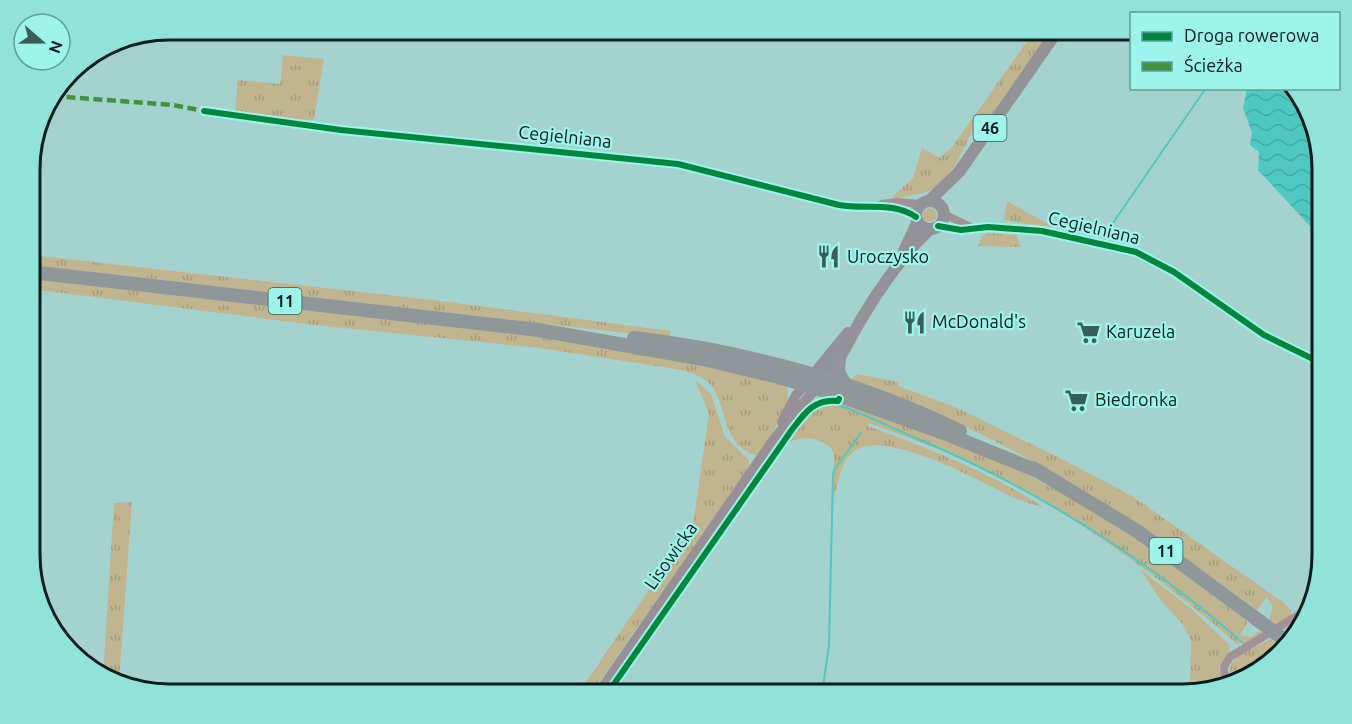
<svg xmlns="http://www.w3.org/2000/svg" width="1352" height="724" viewBox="0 0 1352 724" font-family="Ubuntu,sans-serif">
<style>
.grass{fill:url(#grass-tufts)}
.water{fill:url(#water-waves)}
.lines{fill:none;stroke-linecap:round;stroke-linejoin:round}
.stream{stroke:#4ec8c0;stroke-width:2}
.street{stroke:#a29297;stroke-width:8}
.secondary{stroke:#989094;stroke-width:10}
.primary{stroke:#939296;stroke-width:12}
.highway{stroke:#909799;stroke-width:14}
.highway-bridge{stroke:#909799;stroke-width:14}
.quiet{stroke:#42923c;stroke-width:4.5;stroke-dasharray:9 4.5;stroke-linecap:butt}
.cycleway-casing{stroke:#9df4eb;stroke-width:10}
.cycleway{stroke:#00873e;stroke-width:6}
.labels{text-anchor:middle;stroke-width:4.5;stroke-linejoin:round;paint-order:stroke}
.shield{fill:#9df4eb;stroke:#305e59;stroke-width:1.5}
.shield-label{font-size:16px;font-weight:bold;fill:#021d1b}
.street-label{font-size:18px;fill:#021d1b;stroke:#9df4eb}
.poi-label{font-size:18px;fill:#021d1b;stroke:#9df4eb;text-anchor:start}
.rim{fill:none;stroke:#021d1b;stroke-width:3}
</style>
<defs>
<pattern id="grass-tufts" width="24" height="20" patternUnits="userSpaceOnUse" patternTransform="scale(1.5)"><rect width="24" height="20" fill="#c1b58f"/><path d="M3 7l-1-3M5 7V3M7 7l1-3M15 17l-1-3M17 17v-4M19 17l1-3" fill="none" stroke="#a49b7b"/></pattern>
<pattern id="water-waves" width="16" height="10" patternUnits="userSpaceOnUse" patternTransform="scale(1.5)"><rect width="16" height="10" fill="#4ec8c0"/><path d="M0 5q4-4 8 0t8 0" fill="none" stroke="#42aba4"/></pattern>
</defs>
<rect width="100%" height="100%" fill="#a4d3cf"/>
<path class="grass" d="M1035,30H1052L1000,105L980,128H974L955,166L939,185L927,192L893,199L894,195L913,178L922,148L940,158L952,147Z
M283,55L324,59L314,119L305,122L235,112L238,80L280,84Z
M1007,201L1055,228L1004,220Z
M923 215a7 7 0 1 1 14 0a7 7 0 1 1-14 0Z
M987,233L1017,235L1020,247L978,246L982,236Z
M31,255L433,300L671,331L669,338L31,265Z
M31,279L586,342L729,370L786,384C796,402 768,438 759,454L755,455C718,444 730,397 704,379C697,374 689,373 681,370L540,348L315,325L31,289Z
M857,374L899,382L898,386L955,407L1062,459L1132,496L1284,603L1291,610V617L1278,626L1269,619L1273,607L1267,597L1257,610C1161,539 1060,469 950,420C918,406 885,394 853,381L851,379Z
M695,380L711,394L725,437L749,460V467L591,694H578L693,525L709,414Z
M842,399L1014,467L1058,491L1132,536L1248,622L1240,635L1250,637L1259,631L1263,634L1245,644L1236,643C1154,572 1066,508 968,462C936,447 902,436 869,423L868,426C930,449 990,472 1045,508C1035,505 1024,502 1014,498C983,483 887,428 854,451C841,461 838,482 834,497V454L831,448C817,437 805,436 789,442C801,423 813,397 840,405Z
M132,502L119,682L103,676L114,503Z
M737,509H740L613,694H609Z
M1140,569L1189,607L1229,644L1230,652L1219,667L1222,683L1201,691L1190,689L1191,640L1183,625L1159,598Z
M1270,639L1281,647C1266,664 1252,673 1230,681C1224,656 1252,649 1270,639Z"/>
<path class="water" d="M1247,89H1295L1298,92L1321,151V238L1258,170L1259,152L1250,145L1252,133L1243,108Z"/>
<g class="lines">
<path class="stream" d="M1106,233L1206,88
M823,402C850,406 878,422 904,433C1028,484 1141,554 1243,643
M822,694L829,645L833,475L834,470L861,433"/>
<path class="street" d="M204,111L341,130L678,164L839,205C864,210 893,201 916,217
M882,204L897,202L921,204
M944,214L973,228
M938,226L961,230L988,227L1042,231L1136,252L1174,272L1264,335L1321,363
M1225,682L1224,667L1230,657L1310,608"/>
<path class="secondary" d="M782,422L796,395L805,385
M598,694L774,439L816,388"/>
<path class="primary" d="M929,201L959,172L1058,30
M916 215a14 14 0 1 1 28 0a14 14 0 1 1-28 0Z
M904,251L918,221
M808,382L848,333
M819,385C838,366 848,341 862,318C879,289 905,252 930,229"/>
<path class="highway" d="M31,272L539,330L703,359L779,377L835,394L949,435L1040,472
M634,338C745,351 859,382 960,431
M839,359L838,372L847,387
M1033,468L1137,531L1262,623"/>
<path class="highway-bridge" d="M1262,623L1286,641"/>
<path class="quiet" d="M53,96L173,105L204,111"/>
<defs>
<path id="cycleway" d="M204,111L341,130L678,164L839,205C864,210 893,201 916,217
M938,226L961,230L988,227L1042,231L1136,252L1174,272L1264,335L1321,363
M607,694L791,431C804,414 814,398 838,401L839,399"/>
</defs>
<use href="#cycleway" class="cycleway-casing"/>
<use href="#cycleway" class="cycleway"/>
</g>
<defs>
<symbol id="restaurant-bare" viewBox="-9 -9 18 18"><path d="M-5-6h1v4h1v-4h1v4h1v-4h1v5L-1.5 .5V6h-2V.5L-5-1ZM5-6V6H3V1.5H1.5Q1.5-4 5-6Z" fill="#3b5d5a" stroke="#9df4eb" stroke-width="2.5" paint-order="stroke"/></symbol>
<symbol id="supermarket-bare" viewBox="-9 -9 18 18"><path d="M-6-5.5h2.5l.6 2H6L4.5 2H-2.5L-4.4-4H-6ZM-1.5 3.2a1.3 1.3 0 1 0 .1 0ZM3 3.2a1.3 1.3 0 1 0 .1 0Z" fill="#3b5d5a" stroke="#9df4eb" stroke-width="2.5" paint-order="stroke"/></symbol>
</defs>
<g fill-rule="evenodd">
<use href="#restaurant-bare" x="812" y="240" width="33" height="33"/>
<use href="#restaurant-bare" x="898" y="306" width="33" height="33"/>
<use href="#supermarket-bare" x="1072" y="316" width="33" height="33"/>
<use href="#supermarket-bare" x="1060" y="384" width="33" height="33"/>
</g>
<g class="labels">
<g class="shield">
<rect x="973.5" y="115" width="33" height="26" rx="4.5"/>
<rect x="268.5" y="288" width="33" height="26" rx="4.5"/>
<rect x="1149.5" y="538" width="33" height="26" rx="4.5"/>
</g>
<g class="shield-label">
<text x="990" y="134">46</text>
<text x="285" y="307">11</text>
<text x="1166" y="557">11</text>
</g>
<g class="street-label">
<text transform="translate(565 137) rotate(6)" y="6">Cegielniana</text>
<text transform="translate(1094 228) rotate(13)" y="6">Cegielniana</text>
<text transform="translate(671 556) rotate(-55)" y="6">Lisowicka</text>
</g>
<g class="poi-label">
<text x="847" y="263">Uroczysko</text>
<text x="932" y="328">McDonald's</text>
<text x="1106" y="338">Karuzela</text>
<text x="1095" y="406">Biedronka</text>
</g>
</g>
<path d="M0 0H1352V724H0ZM169 40H1183A129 129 0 0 1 1312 169V555A129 129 0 0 1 1183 684H169A129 129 0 0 1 40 555V169A129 129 0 0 1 169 40Z" fill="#91e3da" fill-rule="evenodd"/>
<path class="rim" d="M169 40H1183A129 129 0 0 1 1312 169V555A129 129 0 0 1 1183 684H169A129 129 0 0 1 40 555V169A129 129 0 0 1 169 40Z"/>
<rect x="1130" y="12" width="210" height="78" fill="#9df4eb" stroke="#5f9e98" stroke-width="1.5"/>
<rect x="1142" y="32" width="30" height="9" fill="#00873e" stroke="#5f9e98" stroke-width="1.5"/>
<text x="1184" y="42" font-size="18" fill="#021d1b">Droga rowerowa</text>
<rect x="1142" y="62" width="30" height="9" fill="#42923c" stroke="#5f9e98" stroke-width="1.5"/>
<text x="1184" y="72" font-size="18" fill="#021d1b">Ścieżka</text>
<g transform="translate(42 42) rotate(110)"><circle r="28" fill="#9df4eb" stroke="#5f9e98" stroke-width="1.5"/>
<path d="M0-4.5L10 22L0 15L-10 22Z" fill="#3b5d5a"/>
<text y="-9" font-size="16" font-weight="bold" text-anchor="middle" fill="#021d1b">N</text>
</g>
</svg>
